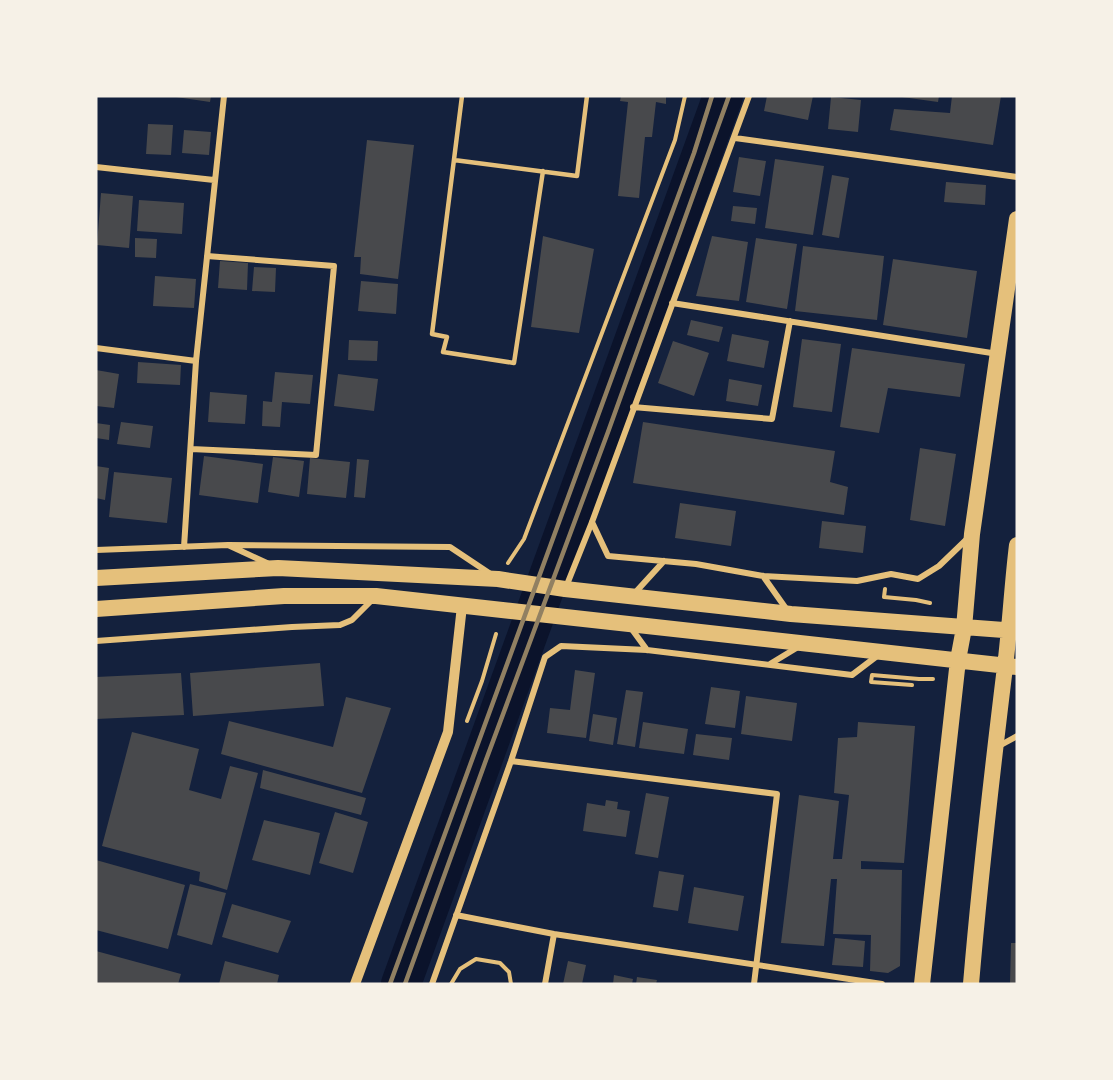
<svg xmlns="http://www.w3.org/2000/svg" width="1113" height="1080" viewBox="0 0 1113 1080" font-family="Spectral,serif">
<style>
.lines{fill:none;stroke-linecap:round;stroke-linejoin:round}
.river{stroke:#0b132b;stroke-width:40}
.building{fill:#48494c}
.path{stroke:#e5c07b;stroke-width:4}
.service{stroke:#e5c07b;stroke-width:4.5}
.minor{stroke:#e5c07b;stroke-width:6}
.tertiary{stroke:#e5c07b;stroke-width:10}
.trunk{stroke:#e5c07b;stroke-width:16}
.rail{stroke:#918062;stroke-width:4.5}
</style>
<rect width="100%" height="100%" fill="#14213d"/>
<g class="lines">
<path class="river" d="M401,984L723,96"/>
</g>
<path class="building" d="M176,96H211L210,102L176,97Z
M621,96H666V104L656,102L652,137H645L639,198L618,196L628,102L620,101Z
M767,96H813L808,120L764,111Z
M902,96H939L938,102L902,97Z
M952,96H1001L993,145L890,130L894,109L950,113Z
M831,97L861,100L858,132L828,129Z
M148,124L173,125L171,155L146,154Z
M184,130L211,132L209,155L182,153Z
M367,140L414,145L398,279L360,274L361,257H354Z
M739,157L766,161L760,196L733,192Z
M775,159L824,166L813,235L765,228Z
M832,175L849,178L839,238L822,235Z
M946,182L986,185L985,205L944,202Z
M101,193L133,196L129,248L97,245Z
M139,200L184,203L182,234L137,231Z
M733,206L757,208L755,224L731,221Z
M543,236L594,249L579,333L531,327Z
M712,236L748,242L739,301L696,296Z
M135,238L157,239L156,258L135,257Z
M756,238L797,244L787,309L746,302Z
M803,246L884,256L877,320L795,311Z
M893,259L977,271L967,338L883,325Z
M220,261L248,263L247,290L218,288Z
M254,267L276,268L275,292L252,291Z
M155,276L196,279L194,308L153,306Z
M361,281L398,284L396,314L358,311Z
M691,320L723,327L719,342L687,335Z
M732,334L769,341L764,368L727,361Z
M802,339L841,344L832,412L793,407Z
M349,340L378,341L377,361L348,360Z
M673,341L709,353L694,396L658,383Z
M852,348L965,364L960,397L888,388L879,433L840,427Z
M138,362L181,365L180,385L137,383Z
M96,370L119,374L114,408L96,406Z
M275,372L313,375L310,404L282,402L280,427L262,426L263,401L272,402Z
M338,374L378,379L374,411L334,406Z
M729,379L762,385L758,406L726,401Z
M210,392L247,395L245,424L208,422Z
M121,422L153,426L150,448L117,444Z
M643,422L835,451L830,482L848,487L844,515L633,483Z
M96,423L110,425L109,440L96,438Z
M920,448L956,454L945,526L910,520Z
M204,456L263,464L258,503L199,495Z
M273,457L304,461L299,497L268,492Z
M310,458L350,462L346,498L307,494Z
M357,459L369,460L365,498L354,497Z
M96,466L109,468L105,500L96,498Z
M114,472L172,478L167,523L109,517Z
M680,503L736,511L731,546L675,538Z
M822,521L866,526L863,553L819,548Z
M320,663L324,706L193,716L190,673Z
M575,670L595,673L586,738L547,733L550,708L570,710Z
M181,673L184,715L96,719V677Z
M711,687L740,691L735,728L705,724Z
M626,690L643,692L635,747L617,744Z
M746,696L797,703L792,741L741,734Z
M346,697L391,708L362,793L221,754L229,721L333,747Z
M593,714L617,718L613,745L589,741Z
M643,722L688,729L684,754L639,748Z
M858,722L915,726L904,863L861,861V869L902,870L900,966L888,973L870,971L871,935L833,934L837,879H831L824,946L781,943L799,795L839,801L833,859H842L849,795L834,793L838,738L857,737Z
M132,732L199,749L189,790L221,799L230,766L258,773L227,890L199,881L200,872L102,846Z
M696,734L732,738L729,760L693,755Z
M263,770L366,798L361,815L260,788Z
M646,793L669,797L658,858L635,854Z
M606,800L618,802L617,809L630,811L626,837L583,831L587,803L605,806Z
M335,812L368,822L353,873L319,863Z
M264,820L320,833L310,875L252,860Z
M96,860L185,885L168,949L96,930Z
M659,871L684,875L678,911L653,907Z
M190,884L226,893L212,945L177,935Z
M694,887L744,896L738,931L688,923Z
M232,904L291,921L278,953L222,937Z
M835,938L865,941L863,967L832,965Z
M1011,943H1017V984H1010Z
M96,951L181,974L178,984H96Z
M225,961L279,975L277,984H219Z
M568,961L586,965L582,984H563Z
M614,975L633,979L632,984H613Z
M637,977L657,980L656,984H636Z"/>
<g class="lines">
<path class="path" d="M508,563L524,539L675,140L685,96
M885,589L884,597L916,600L930,603
M912,685L871,682L872,675L919,679H933
M467,721L482,681L496,634
M451,984L460,969L476,959L500,963L509,972L511,984"/>
<path class="service" d="M462,96L432,334L447,337L443,352L514,363L543,171
M454,160L577,176L587,96"/>
<path class="minor" d="M735,138L1017,177
M96,167L214,180
M672,303L998,354
M96,348L196,361
M633,407L772,419L790,321
M191,449L316,455L334,266L207,256
M592,522L608,556L696,564L763,576L857,581L891,574L918,579L939,566L967,539
M228,545L450,547L492,575
M184,547L196,361L224,96
M96,550L228,545L269,564
M763,576L787,610
M566,587L592,522L749,96
M633,595L664,561
M631,628L647,650
M96,641L292,627L340,625L352,620L373,599
M770,664L798,647
M999,746L1017,736
M511,761L777,794L754,984
M456,915L554,934L882,984
M432,984L511,761L545,657L561,646L647,650L852,675L877,656
M545,984L554,934"/>
<path class="tertiary" d="M355,984L448,732L462,606"/>
<path class="trunk" d="M96,578L278,568L498,579L565,589L791,614L1017,631
M96,609L284,596H376L1017,667
M922,984L958,660L964,628L972,534L1017,219
M971,984C980,878 992,773 1005,667C1010,627 1012,586 1017,545"/>
<path class="rail" d="M390,984L694,153L712,96
M405,984L486,760L608,432L729,96"/>
</g>
<rect width="1113" height="1080" fill="none" stroke="#f6f1e7" stroke-width="195"/>
</svg>
